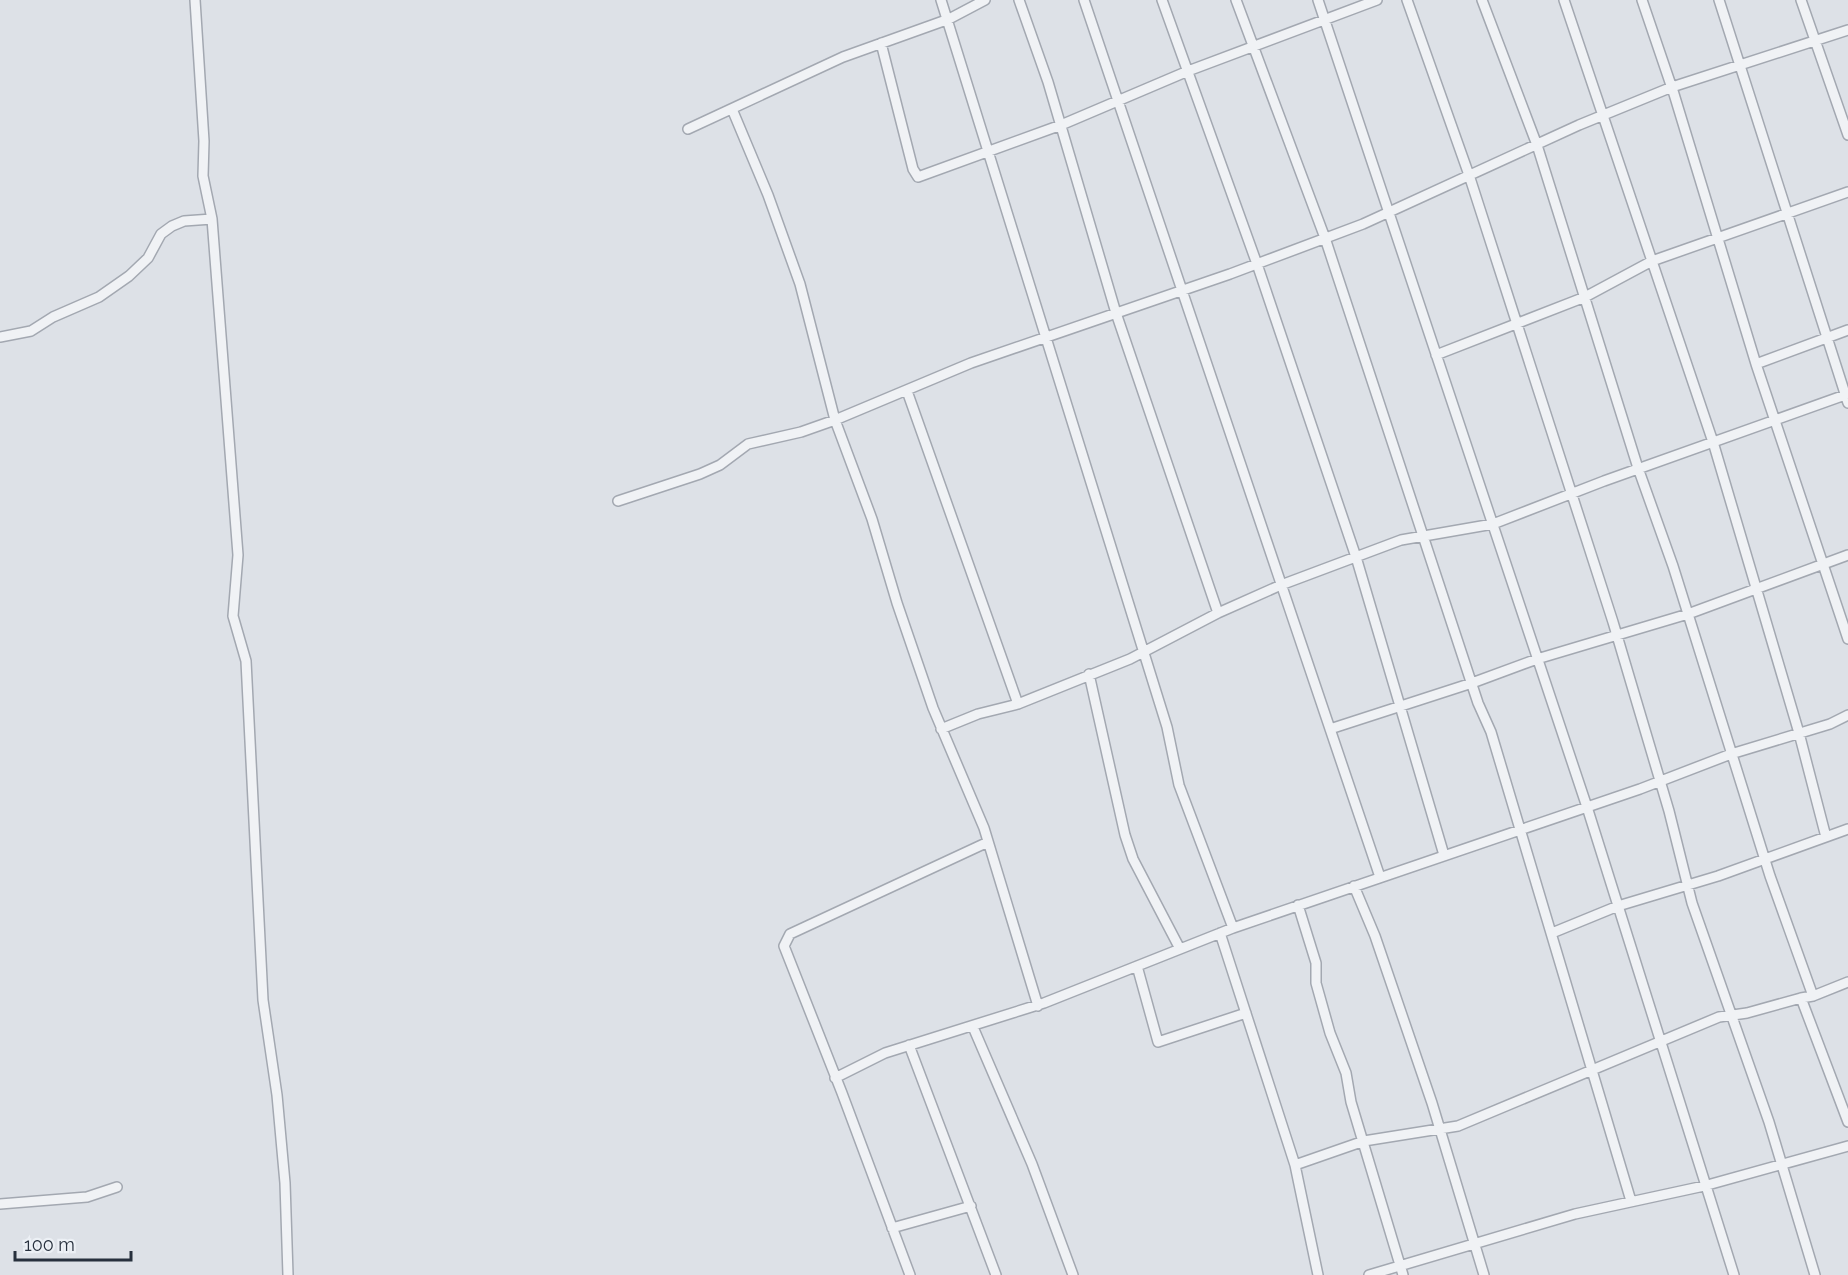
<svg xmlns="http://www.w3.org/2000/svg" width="1848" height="1275" viewBox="0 0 1848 1275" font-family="Raleway,sans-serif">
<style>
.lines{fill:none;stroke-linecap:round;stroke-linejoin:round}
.minor-casing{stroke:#a3a8b1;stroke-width:12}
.minor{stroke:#f0f2f5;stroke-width:9}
</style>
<rect width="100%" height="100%" fill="#dde1e7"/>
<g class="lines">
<defs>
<path id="minor" d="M195,0L204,141L203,176L212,219L238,555L233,616L246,661L263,1000L277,1095L285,1183L288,1275
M1019,0L1048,82L1116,313L1218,613
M1084,0L1380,877
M1162,0L1257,264L1356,557L1444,855
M1236,0L1325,238L1478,703L1491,732L1631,1201
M1318,0L1587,807L1734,1275
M1407,0L1469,175L1613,622L1669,811L1692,903L1769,1122L1815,1275
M1482,0L1537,145L1638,468L1673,566L1770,876L1813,996L1801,998L1848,1122
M1564,0L1713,442L1799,733L1826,837
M1642,0L1674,94L1756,364L1848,639
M1719,0L1848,403
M1801,0L1848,135
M881,43L913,169L918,177L1061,125L1188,71L1377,0
M732,109L768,195L800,284L835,420L872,519L897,603L933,708L984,828L1038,1006
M688,129L843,57L949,19L985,0
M0,337L31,331L53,317L99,297L129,276L148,258L161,234L172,226L184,221L212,219
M1436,355L1585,297L1652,261L1848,192
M1756,364L1848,330
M907,391L1018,704
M618,501L700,474L720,465L748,444L801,432L835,420L971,363L1230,274L1363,224L1579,125L1672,87L1848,30
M1089,674L1125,835L1133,859L1179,947
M941,729L978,714L1018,704L1130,659L1218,613L1281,585L1401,540L1493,524L1604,481L1848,394
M1330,729L1472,683L1537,659L1688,614L1848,555
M1354,886L1375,936L1432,1103L1484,1275
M1298,905L1316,963V983L1330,1033L1346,1073L1351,1102L1403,1275
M1233,928L1640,789L1731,754L1830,724L1848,715
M1220,933L1295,1165
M1552,933L1618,906L1718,876L1848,829
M1137,966L1158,1042L1246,1013
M1813,996L1848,982
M973,1027L1032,1164L1073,1275
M909,1045L996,1275
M835,1078L885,1053L1044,1003L1233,928L1179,785L1167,727L941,0
M0,1204L87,1197L117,1187
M892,1228L971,1206
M910,1275L842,1093L784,946L790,934L988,842
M1318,1275L1295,1165L1364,1141L1458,1126L1719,1017L1747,1013L1801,998
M1369,1275L1575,1214L1704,1186L1848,1146"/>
</defs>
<use href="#minor" class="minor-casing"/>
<use href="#minor" class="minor"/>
</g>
<path d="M15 1251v9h116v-9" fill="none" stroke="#27303d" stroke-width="3"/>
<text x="24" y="1251" font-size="18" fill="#27303d" stroke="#ecf0f5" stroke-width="4.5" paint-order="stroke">100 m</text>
</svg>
